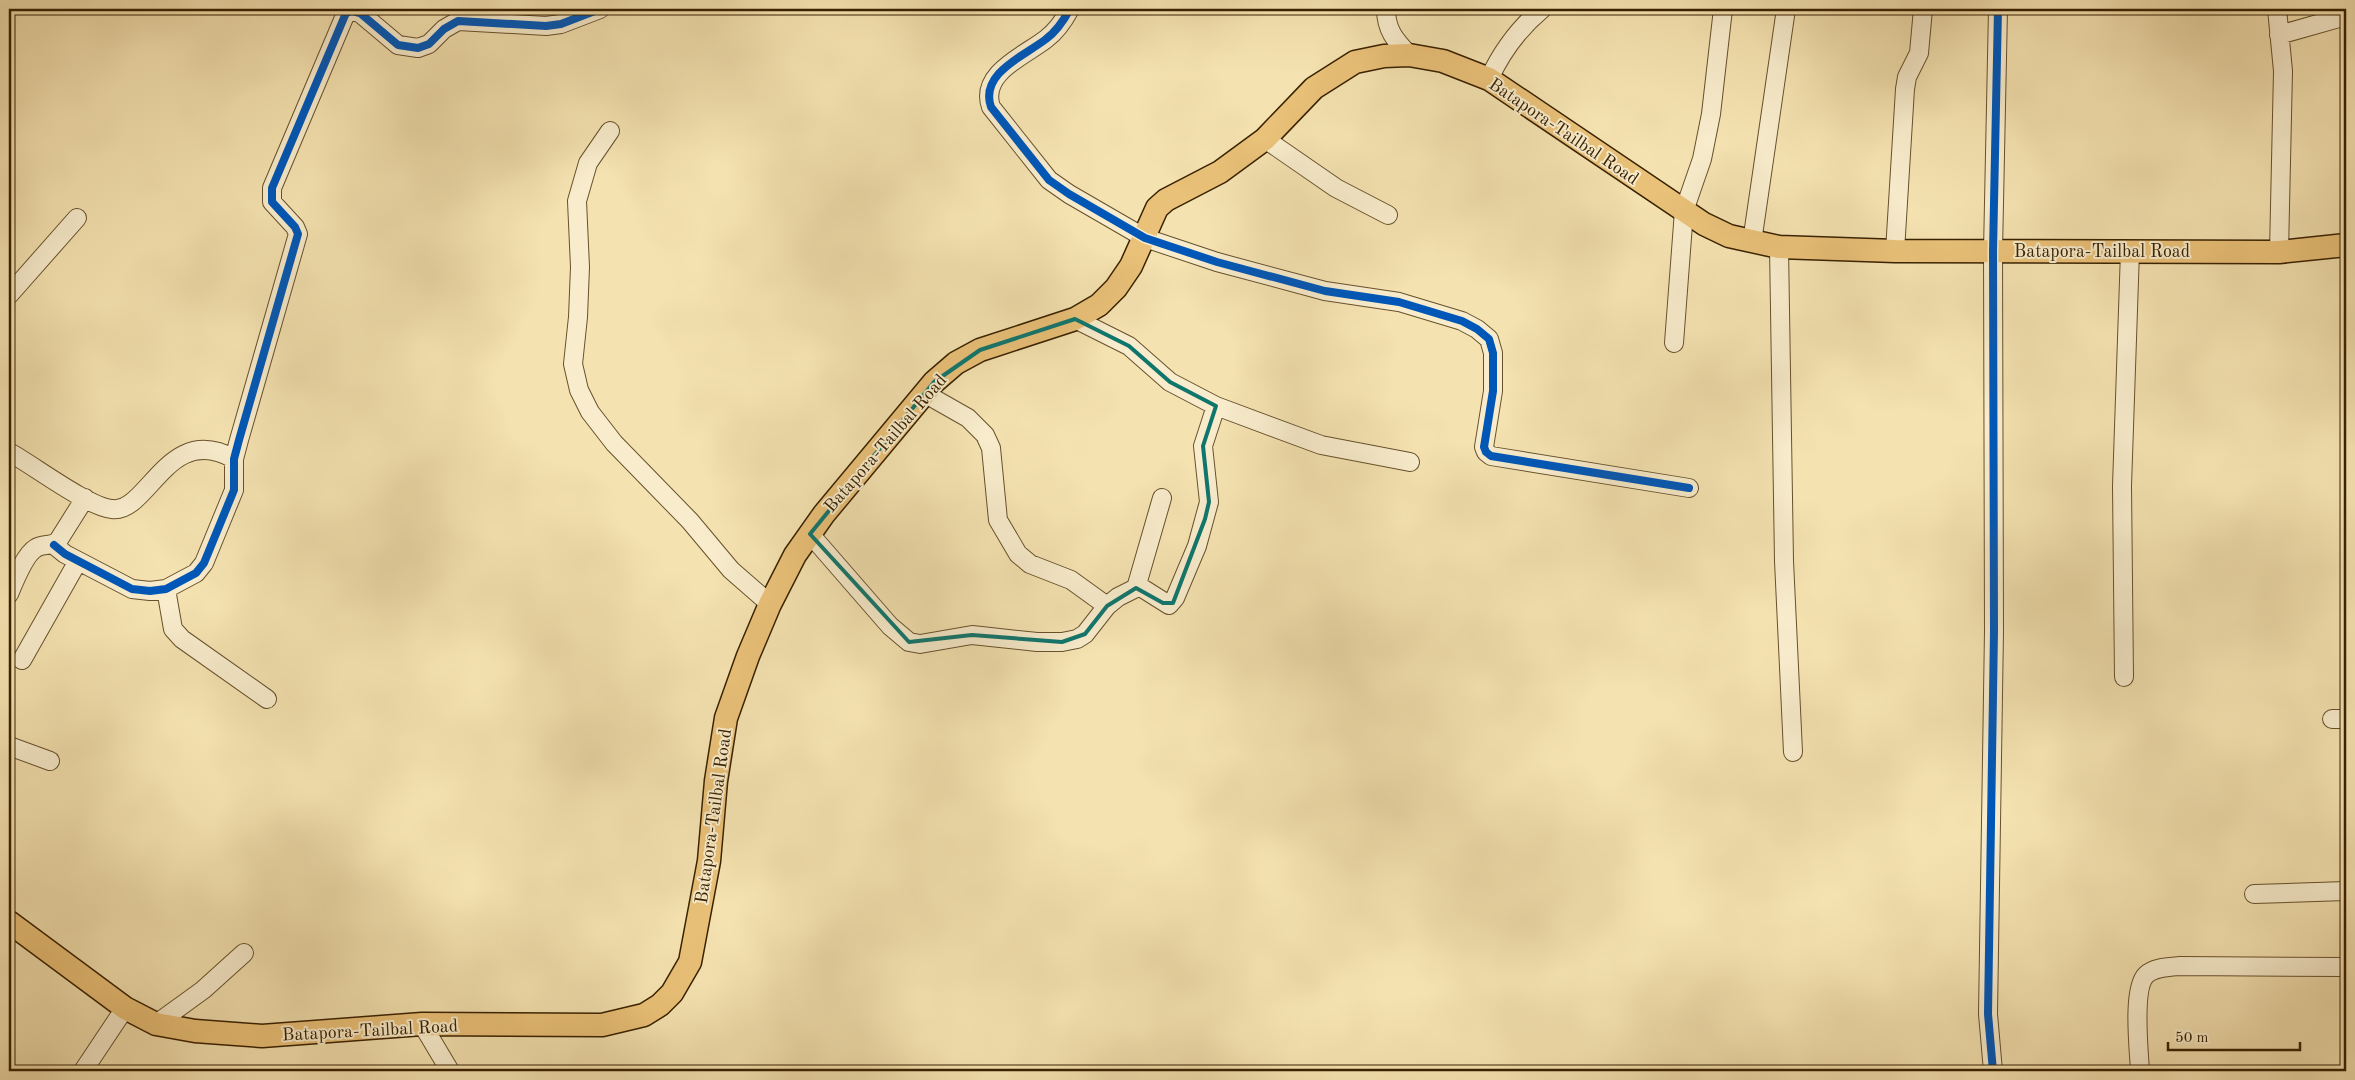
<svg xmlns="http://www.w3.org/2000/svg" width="2355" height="1080" viewBox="0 0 2355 1080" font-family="'Old Standard TT',serif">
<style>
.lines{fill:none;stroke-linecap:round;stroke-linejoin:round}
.minor-casing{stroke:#67512c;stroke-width:20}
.major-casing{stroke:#382100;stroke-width:25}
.minor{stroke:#f8eccc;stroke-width:18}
.major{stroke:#eac178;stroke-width:22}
.cycleway-casing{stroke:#f8eccc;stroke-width:11}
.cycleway{stroke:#0057b8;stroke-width:8}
.marked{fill:none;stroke:#0f766e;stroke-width:4;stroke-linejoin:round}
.labels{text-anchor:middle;stroke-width:4;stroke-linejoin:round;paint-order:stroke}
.street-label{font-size:18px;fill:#382100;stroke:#f8eccc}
</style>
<rect width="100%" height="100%" fill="#f4e2b0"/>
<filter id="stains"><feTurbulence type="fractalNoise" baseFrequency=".004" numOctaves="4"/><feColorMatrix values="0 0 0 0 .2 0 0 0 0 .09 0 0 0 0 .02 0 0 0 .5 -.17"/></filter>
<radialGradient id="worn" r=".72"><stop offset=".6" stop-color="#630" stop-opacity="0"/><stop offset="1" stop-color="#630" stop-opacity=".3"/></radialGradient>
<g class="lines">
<defs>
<path id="minor" d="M1070,9C1064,20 1057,31 1046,39C1026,55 979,73 991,107L1049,180L1069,194L1145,238L1217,262L1325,291L1399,302L1462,321L1477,329L1489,339L1493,353V391L1484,447L1486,452L1491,456L1689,488
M1386,9C1386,30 1395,40 1409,55
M2277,9L2283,71L2279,252
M2279,35L2346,16
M1489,79C1502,51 1519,28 1542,9
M610,131L588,163L577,201L580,267L578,317L573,364L579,390L590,412L614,443L690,521L731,570L770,604
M1265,139L1336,188L1388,215
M1752,242L1786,9
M1779,247L1784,561L1793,752
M1895,251L1905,89L1907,77L1919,53L1923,9
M9,295L77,218
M1075,319L1129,346L1170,382L1216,406L1321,445L1410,462
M1674,343L1684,211L1702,159L1711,114L1723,9
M924,393L968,418L985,435L991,448L998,520L1018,554L1030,564L1071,580L1107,606
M9,452C33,465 88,507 112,509C148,514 168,421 234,459
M810,534L890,626L909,642L920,644L972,635L1037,642H1062L1077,639L1085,634L1107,606L1118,597L1136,588H1142L1169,605L1175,598L1197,546L1209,502L1203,446L1216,406
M54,545L65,554L132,589L150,591L166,589L196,573L204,563L234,490V459L239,440L298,234L295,227L272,202V188L346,13L352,11L360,13L398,45L418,48L429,44L444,29L458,21L546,26L561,24L600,9
M1136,588L1162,498
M166,589L173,629L182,639L267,699
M9,594C14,582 25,554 36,548C43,543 51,547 58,541L85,498
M22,660L78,561
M2124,677L2122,486L2130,251
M2332,719H2346
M9,746L50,761
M2254,894L2346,891
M156,1024L203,990L244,953
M422,1024L450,1071
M83,1071L125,1008
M1993,1071L1988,1014L1994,631L1993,251L1998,9
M2140,1071C2139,1051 2132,989 2146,975C2154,967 2170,967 2180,966L2346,967"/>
<path id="major" d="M9,922L125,1008L156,1024L195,1031L262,1036L422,1024L602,1025L644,1015L660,1005L672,993L690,962L709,861L716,781L726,718L748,656L770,604L795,555L824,514L934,382L956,363L980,350L1075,319L1099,305L1116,288L1131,266L1157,208L1166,200L1220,172L1265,139L1314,88L1355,62L1384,56L1409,55L1443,61L1489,79L1704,224L1729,236L1779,247L1895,251L2279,252L2346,245"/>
</defs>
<use href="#minor" class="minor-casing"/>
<use href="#major" class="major-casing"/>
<use href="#minor" class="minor"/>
<use href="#major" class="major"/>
<defs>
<path id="cycleway" d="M1070,9C1064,20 1057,31 1046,39C1026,55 979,73 991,107L1049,180L1069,194L1145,238L1217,262L1325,291L1399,302L1462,321L1477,329L1489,339L1493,353V391L1484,447L1486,452L1491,456L1689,488
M54,545L65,554L132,589L150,591L166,589L196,573L204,563L234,490V459L239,440L298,234L295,227L272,202V188L346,13L352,11L360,13L398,45L418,48L429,44L444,29L458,21L546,26L561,24L600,9
M1993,1071L1988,1014L1994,631L1993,251L1998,9"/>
</defs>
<use href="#cycleway" class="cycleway-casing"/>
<use href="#cycleway" class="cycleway"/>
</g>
<path class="marked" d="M1075,319L1129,346L1170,382L1216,406L1203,446L1209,502L1205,519L1173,603H1163L1136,588L1107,606L1085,634L1062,642L972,635L909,642L810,534L934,382L980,350Z"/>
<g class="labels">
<g class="street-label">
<text transform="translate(1564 131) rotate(34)" y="6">Batapora-Tailbal Road</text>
<text x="2102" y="257">Batapora-Tailbal Road</text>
<text transform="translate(885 443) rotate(-49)" y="6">Batapora-Tailbal Road</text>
<text transform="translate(713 816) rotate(-82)" y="6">Batapora-Tailbal Road</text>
<text transform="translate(370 1030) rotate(-3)" y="6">Batapora-Tailbal Road</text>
</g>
</g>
<rect width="2355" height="1080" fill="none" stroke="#f4e2b0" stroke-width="30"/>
<rect x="10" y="10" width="2335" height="1060" fill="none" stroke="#382100" stroke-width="2.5"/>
<rect x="15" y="15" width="2325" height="1050" fill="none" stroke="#382100"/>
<path d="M2168 1042v8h132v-8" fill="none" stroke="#382100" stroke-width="2.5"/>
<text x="2175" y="1042" font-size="15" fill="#382100" stroke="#f8eccc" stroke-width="4" paint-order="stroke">50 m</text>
<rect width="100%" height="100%" filter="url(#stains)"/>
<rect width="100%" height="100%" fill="url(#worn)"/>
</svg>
